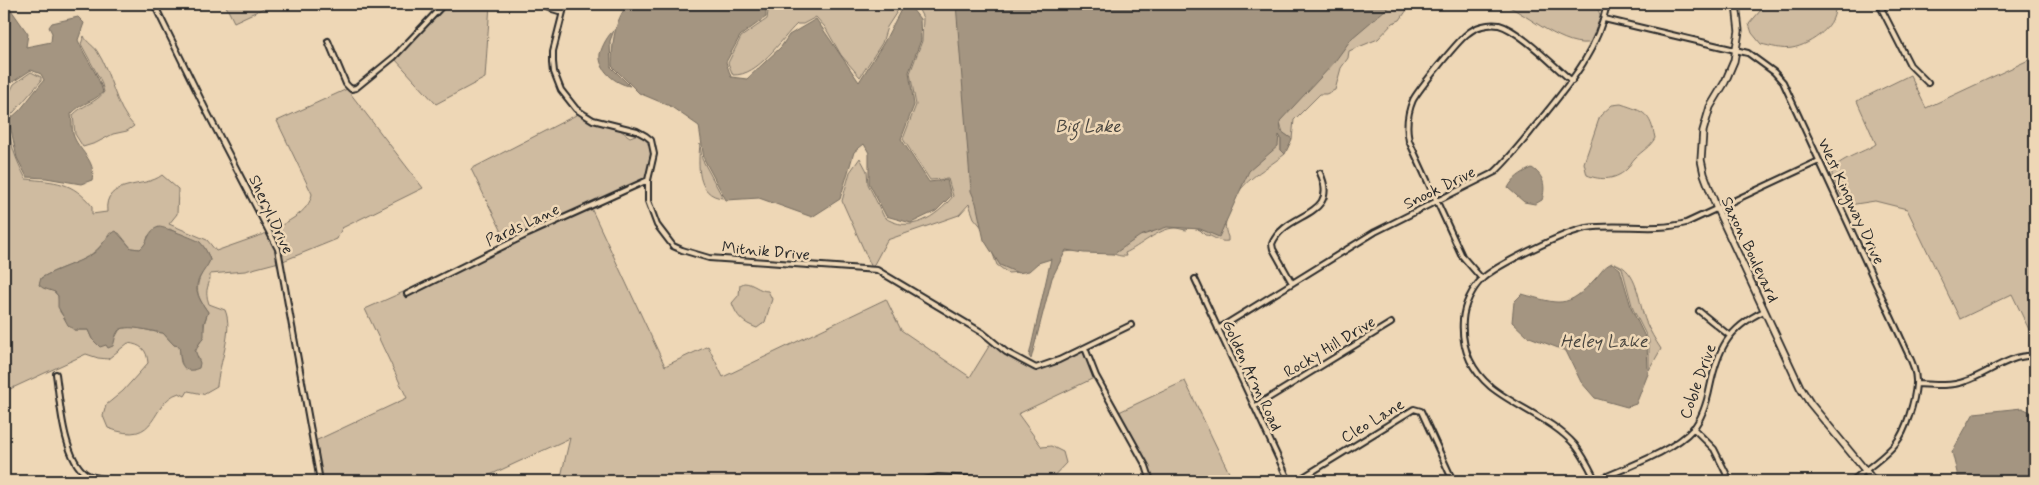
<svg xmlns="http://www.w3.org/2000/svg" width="2039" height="485" viewBox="0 0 2039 485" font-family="Mynerve,sans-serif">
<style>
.green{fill:#cfbba0;stroke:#7d7366;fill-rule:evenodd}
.water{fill:#a49581;stroke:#746b5f}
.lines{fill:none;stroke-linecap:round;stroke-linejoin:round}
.minor-casing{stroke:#2b2b2b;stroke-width:8}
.secondary-casing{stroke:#2b2b2b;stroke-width:9}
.minor{stroke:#eed7b6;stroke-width:4}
.secondary{stroke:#eed7b6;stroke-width:5.5}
.labels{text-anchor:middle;stroke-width:5;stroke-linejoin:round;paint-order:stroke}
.street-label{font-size:16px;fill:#2b2b2b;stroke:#eed7b6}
.water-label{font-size:18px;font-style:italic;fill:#494640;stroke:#eed7b6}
</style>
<rect width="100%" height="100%" fill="#eed7b6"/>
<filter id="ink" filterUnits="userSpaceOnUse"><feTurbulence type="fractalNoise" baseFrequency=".02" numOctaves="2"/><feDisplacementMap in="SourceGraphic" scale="10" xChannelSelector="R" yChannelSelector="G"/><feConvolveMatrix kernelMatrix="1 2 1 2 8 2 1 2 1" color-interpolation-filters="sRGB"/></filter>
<g filter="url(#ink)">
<path class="green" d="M225,4H267L264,8L234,22Z
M447,4H490L485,78L436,104L395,59Z
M769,4H902L887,27L882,43L860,77L841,55L825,27L816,17L803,24H797C780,40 759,76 733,75L728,63L741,37L767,19Z
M911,4H994L1279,135L1281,138V150L1285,154C1261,173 1240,180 1229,211C1225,221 1224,228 1228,237V241C1218,243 1213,235 1205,235L1200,230L1190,227L1187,230C1183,230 1179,228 1175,228C1159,228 1139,247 1125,253L1126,256C1119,257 1113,253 1106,252C1093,250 1078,250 1065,252L1051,278L1053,255L1020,272L1008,273L997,265L984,230L974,218L969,204L959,215L887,240L872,268L842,201L850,172L860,158L867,171L868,184L884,217C909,235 937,217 953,196L948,179L930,180L903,139L916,105L910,73L922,41L923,18L917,6Z
M1388,4H1411L1400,20L1393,23L1378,39L1349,51L1348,58L1341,68L1335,90L1326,94H1320L1294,120L1292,139L1283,133L1280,122L1274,112L1325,58Z
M1503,4H1597L1595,7C1606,16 1597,31 1593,42C1565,50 1528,14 1503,4Z
M1766,4H1834C1840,24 1811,45 1792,48C1783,50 1770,46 1761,44L1752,33L1749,24Z
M84,36C87,43 93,45 97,51C112,74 114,106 134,126L127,131L113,134L96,143L83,147L75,134L73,115C82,105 96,103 104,92L101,81L81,44Z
M2035,57V339L2034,340L2012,294L1960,319L1907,209L1875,201L1849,205C1843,200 1840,193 1836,185C1835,182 1832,178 1832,174C1831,161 1865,152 1876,144L1857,101L1910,75L1926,108Z
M31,72L41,77V81L7,120C10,143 15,158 26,179C55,182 72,181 92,206V214L107,212C103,178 146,189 162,175L178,189L177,214L169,224L207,240L216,251L267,233L276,250L279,262L245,271L210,274C211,286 203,287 209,304L225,310C234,330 219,364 217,386L203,394L188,391L185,396L179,393C149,402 160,448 108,428L103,416L106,405L123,391L148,363C147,349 141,345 128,343L108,359L98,358L86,354L8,390L7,397L4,400V104L14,84ZM170,229C186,239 204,239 210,260C208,264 206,267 203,271C193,289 198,298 208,312L205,321L202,340C194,349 195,358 194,370C176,366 182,361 179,346L174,345L163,333C149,332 133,324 120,329L115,338L92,339L88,330H74L60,312L58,296L41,278C68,262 91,265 110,233H119L131,248L140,249L146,244L148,236Z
M347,89L423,188L342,228L337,239L283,261L280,249L271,231C286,222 309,213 312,194L277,121Z
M1621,104C1645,112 1650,113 1655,138C1650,147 1642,151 1635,158C1632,161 1630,165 1628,168C1617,180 1601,181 1587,175L1584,163L1600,116L1612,105Z
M578,114L593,122L617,128L630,137L638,134C656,142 650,161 647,177L507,242L471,169Z
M700,144L702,159L723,198C696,196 698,164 700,144Z
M591,208L665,366L708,346L723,377L886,299L901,330L970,377L991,343L1005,354L1035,370L1054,365L1084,351L1094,378L1018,414L1042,447L1051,446L1063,452L1066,463L1049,481H963H974L975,477C950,474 933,476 909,481H560L570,438L477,481H322L315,441L407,398L365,309L410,289L404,292L406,296L529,236Z
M1614,263C1639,270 1638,303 1646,322C1650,331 1655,340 1661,349L1649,370V341L1633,309L1622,268Z
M744,283C753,283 759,291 768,291L772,299L765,322L757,328C743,323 737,317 732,303L739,295L740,285Z
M1185,381L1233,481H1153L1148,465L1138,451L1119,412Z"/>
<path class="water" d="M4,4H7L28,34L26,47L51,42L52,33L49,27L52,23L78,17L84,23L78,40C85,58 98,73 103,92C92,103 82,102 71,114C72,121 72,128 73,134C78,151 97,160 92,180L81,184L46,178L27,177L17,158L9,120L20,110L44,80L41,74L31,70L8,85L4,94Z
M628,4H766V17L740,36L726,62L731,77L747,79L781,47L789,35L816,19L859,82L883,44L904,4H908L920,19L921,40L909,72L914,105L901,139L929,182L947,180L951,196L936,211L911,223L886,216L869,183V153L864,144L854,152L840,199L812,217L759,198L726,200L704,159L699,126L670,106L639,93L612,66C612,43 614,22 628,4Z
M956,4H1392L1352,38L1333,64L1280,121L1281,131L1292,139L1285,154L1281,150V138L1279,135L1278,146L1249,171L1219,237L1200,229L1167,227L1140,236L1114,254L1084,253L1066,250L1052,278L1031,359L1029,356L1051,259L1038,263L1029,271L1018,273L1000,265L984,240L976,203L971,191Z
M614,30L610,41L611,67L630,86C616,84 598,70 600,54C602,46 608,35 614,30Z
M1532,168C1544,176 1546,186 1542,200L1535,204L1524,202L1508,188C1513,178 1521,173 1532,168Z
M159,227C165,227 195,239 200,242C205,247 208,254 210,260C208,266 203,271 200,277C192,290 201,302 208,312L204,323V336L195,350L200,363L199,368C179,377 181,357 179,346L174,345L163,333C153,332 125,323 118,331C115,335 115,341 113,346L108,348L106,345L100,347L92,339L88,330H74L68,325L58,307V296L55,292L43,288L39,285L41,278C58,268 77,264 94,253C103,246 106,235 116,231L131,248L140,249C149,243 147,230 159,227Z
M1612,263L1620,269L1632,310L1647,341L1648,374L1636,404L1627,407L1595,398L1581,382L1566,351L1527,336L1512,322L1514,302L1522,294C1559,304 1567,310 1595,279C1602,272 1603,267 1612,263Z
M2022,408L2035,414V481H1959L1952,452L1974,413Z"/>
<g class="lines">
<defs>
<path id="minor" d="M154,4L205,108L278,249L320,481
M536,4L562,12
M565,4L553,51V62L554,72L561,90L576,109L585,115L593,120L637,131L646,136L651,140L654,154L648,180V201L657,225L673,246L682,250L709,258L877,270L983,333L1006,352L1036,368L1059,360L1131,325
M1879,4L1910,65L1928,83
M1604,19L1748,53L1774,72L1783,82L1905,347C1910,358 1917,371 1916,384C1915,400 1906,431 1896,443C1884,458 1866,469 1852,481
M328,41L346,84L351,89L356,88L394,57L444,4
M1195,279L1289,481
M1482,279L1462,256L1409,141C1406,127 1407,114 1413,100C1419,89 1457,42 1467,34C1475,27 1488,23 1499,25C1519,30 1555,67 1572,81
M1292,283L1273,249L1272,244C1285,211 1341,218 1320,173
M407,294L528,234L648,180
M1699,311L1730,336
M1764,311C1728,328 1718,349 1710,387C1707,402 1703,417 1693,429C1673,452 1624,468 1596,481C1590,469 1584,456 1575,445C1552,419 1517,408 1491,387C1470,369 1461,347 1463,320C1464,305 1472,289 1482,279C1496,265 1567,231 1587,228C1620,223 1653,232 1686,223L1819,161
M1218,329L1375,232L1495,172C1512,156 1526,137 1541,119C1571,82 1597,52 1607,4
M1085,348L1096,376L1146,466L1151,481
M56,374C60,401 63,458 86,474C94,479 110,479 120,481
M1916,384C1932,385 1950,387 1966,381C1989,373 2010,354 2035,356
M1254,407L1391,323
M1693,428L1714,449L1730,481
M920,481L938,477L973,479
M1297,481L1414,409L1421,411L1453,481"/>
<path id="secondary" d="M1736,4L1739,31L1734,61L1725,82L1710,107L1703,131L1701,160L1704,174L1717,209L1800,387L1810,403L1874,481"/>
</defs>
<use href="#minor" class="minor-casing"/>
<use href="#secondary" class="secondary-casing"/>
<use href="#minor" class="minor"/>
<use href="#secondary" class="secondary"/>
</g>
</g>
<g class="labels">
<g class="street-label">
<text transform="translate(1439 187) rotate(-26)" y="6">Snook Drive</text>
<text transform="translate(1852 201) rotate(65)" y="6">West Kingway Drive</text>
<text transform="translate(272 214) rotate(65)" y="6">Sheryl Drive</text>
<text transform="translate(522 224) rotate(-25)" y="6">Pards Lane</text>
<text transform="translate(1751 249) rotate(65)" y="6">Saxon Boulevard</text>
<text transform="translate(766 250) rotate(5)" y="6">Mitnik Drive</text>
<text transform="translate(1329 346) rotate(-31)" y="6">Rocky Hill Drive</text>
<text transform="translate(1253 375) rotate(65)" y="6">Golden Arm Road</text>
<text transform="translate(1697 381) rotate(-70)" y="6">Coble Drive</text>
<text transform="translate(1372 420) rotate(-31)" y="6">Cleo Lane</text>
</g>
<g class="water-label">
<text x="1088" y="132">Big Lake</text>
<text x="1604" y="347">Heley Lake</text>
</g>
</g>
<rect width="2039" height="485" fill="none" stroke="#eed7b6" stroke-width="20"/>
<rect x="10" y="10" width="2019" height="465" fill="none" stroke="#2b2b2b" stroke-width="2" filter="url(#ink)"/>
</svg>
